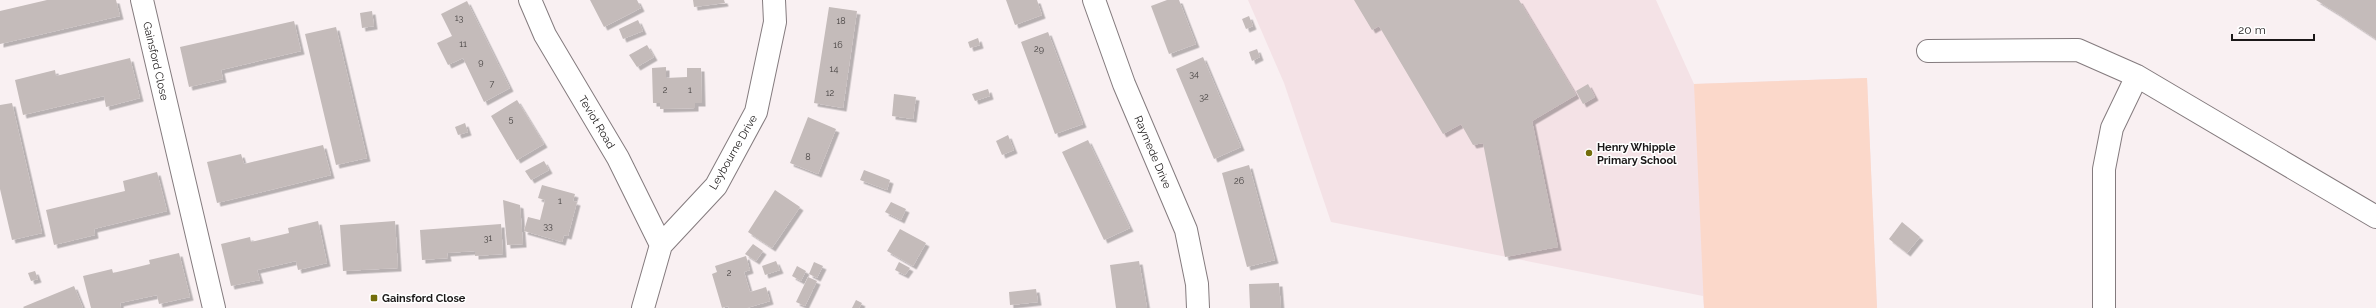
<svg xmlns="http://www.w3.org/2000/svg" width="2376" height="308" viewBox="0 0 2376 308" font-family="Raleway,sans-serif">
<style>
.built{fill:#f4e2e6}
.green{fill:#fbd8ca}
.building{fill:#c4bbba;filter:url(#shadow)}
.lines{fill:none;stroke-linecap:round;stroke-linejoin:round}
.street-casing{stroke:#847b7e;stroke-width:24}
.street{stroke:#fff;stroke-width:22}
.poi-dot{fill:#736d0b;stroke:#fff;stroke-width:1.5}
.labels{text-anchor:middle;stroke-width:3;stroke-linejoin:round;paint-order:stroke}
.number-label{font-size:9px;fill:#454140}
.street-label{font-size:11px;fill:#1b1818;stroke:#fff}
.poi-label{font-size:11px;font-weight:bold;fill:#1b1818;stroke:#fff;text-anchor:start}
</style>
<defs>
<filter id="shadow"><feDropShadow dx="3.5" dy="3.5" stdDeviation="0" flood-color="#0004"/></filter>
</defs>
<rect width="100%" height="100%" fill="#f9f0f2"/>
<path class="built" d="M1248,0H1656L1694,84L1867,78L1877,308H1704L1703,296L1331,222L1284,83Z"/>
<path class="green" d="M1867,78L1877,308H1704L1694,84Z"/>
<path class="building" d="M47,0H116L120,16L0,44V11Z
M590,0H637L641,8L604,27Z
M693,0H724L725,3L694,7Z
M1006,0H1037L1042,15L1015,25Z
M1167,0H1179L1196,44L1169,54L1151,6Z
M1354,0H1519L1576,95L1532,121L1558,247L1505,257L1483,143L1473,145L1461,124L1443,134L1379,26L1372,30Z
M2316,0H2376V39L2337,13Z
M467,1L510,88L484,102L463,58L448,65L437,43L452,36L441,14Z
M829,7L857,11L843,108L814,103Z
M372,11L374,26L362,28L360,13Z
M1249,16L1253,26L1246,29L1242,19Z
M638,20L643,31L623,39L619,29Z
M294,21L301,51L221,70L223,79L189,87L180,47Z
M336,27L367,158L336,165L305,34Z
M1048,32L1083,124L1055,134L1021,42Z
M978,38L980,45L970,48L968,42Z
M647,45L654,57L637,67L629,55Z
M1257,49L1260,57L1252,61L1249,52Z
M1203,57L1241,147L1214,159L1176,69Z
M130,58L140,98L106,107L104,96L23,115L15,80L55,70L56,76Z
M666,67V78L687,77V68H701L702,103H695V108L660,109V103H653L652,68Z
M1588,84L1595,97L1583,104L1576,91Z
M988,89L990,96L975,101L972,94Z
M894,94L916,97L913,119L892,116Z
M517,100L544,144L517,160L491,116Z
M12,103L42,233L12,240L0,189V105Z
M808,117L836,129L818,174L790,163Z
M465,123L468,132L458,135L455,127Z
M1008,135L1014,150L1002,155L996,141Z
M1088,140L1130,228L1104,240L1062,152Z
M323,145L331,175L217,203L207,162L241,154L244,164Z
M544,161L549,170L531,180L525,171Z
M1249,165L1275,260L1247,267L1222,173Z
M864,170L890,180L887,190L860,180Z
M157,172L167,211L94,229L95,235L54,245L46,210L125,191L123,181Z
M542,185L575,194L573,201L577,202L568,236L564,235L562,242L524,231L528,217L540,220L545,200L538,198Z
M775,190L800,207L772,248L748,232Z
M503,200L520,205L523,244L507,245Z
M891,202L906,209L901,220L885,212Z
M318,221L327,263L298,270L296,261L257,270L260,280L231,286L221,244L250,237L251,242L289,233L288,228Z
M395,221L398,268L343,271L340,225Z
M1902,222L1920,237L1907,253L1889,239Z
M501,224L503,254L475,256V251L447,253L448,258L422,260L420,230Z
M900,229L926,243L913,266L887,251Z
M753,244L763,251L756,261L745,254Z
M179,253L190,297L159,304L157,295L120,303L121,308H91L83,276L112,269L113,273L150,264L149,260Z
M746,256L750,270L744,272L750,292L766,287L770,301L747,308H729L728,306L722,308L712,274L717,272L715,266Z
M776,261L780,270L765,275L762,266Z
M1139,261L1147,308H1116L1110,265Z
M814,262L823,266L817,278L809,274Z
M899,262L910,268L905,275L895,270Z
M797,266L806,271L801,281L792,276Z
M35,271L38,279L31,281L28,273Z
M808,277L817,281L805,306L796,302Z
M1279,283L1281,308H1250L1249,284Z
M74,286L83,308H24L23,307Z
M1036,289L1038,302L1010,305L1009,292Z
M856,300L862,303L859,308H852Z"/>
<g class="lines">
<defs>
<path id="street" d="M142,0L214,308
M530,0L545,35L618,158L661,245
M1094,0L1124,84L1186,230L1197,284L1198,308
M1928,51L2078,50L2137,76L2376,217
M643,308L661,245L716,186L756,112L775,22L774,0
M2104,308V169L2112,128L2137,76"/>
</defs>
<use href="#street" class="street-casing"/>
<use href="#street" class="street"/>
</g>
<g class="poi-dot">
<circle cx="1589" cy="153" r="4"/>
<rect x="370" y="294" width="8" height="8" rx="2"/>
</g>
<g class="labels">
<g class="number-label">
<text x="459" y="21">13</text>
<text x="841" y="24">18</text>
<text x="463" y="47">11</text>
<text x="838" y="48">16</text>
<text x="1039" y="52">29</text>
<text x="481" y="65">9</text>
<text x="834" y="72">14</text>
<text x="1194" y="77">34</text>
<text x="492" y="87">7</text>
<text x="665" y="93">2</text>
<text x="690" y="93">1</text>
<text x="830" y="96">12</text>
<text x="1204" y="100">32</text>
<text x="511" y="122">5</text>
<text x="808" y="160">8</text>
<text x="1239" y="184">26</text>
<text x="560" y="204">1</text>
<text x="548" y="229">33</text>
<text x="488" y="241">31</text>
<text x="729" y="276">2</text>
</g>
<g class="street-label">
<text transform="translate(156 61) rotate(77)" y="4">Gainsford Close</text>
<text transform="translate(597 122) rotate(59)" y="4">Teviot Road</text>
<text transform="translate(733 152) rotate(-60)" y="4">Leybourne Drive</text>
<text transform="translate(1153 152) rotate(67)" y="4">Raymede Drive</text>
</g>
<g class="poi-label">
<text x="1597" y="151">Henry Whipple<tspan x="1597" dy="13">Primary School</tspan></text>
<text x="382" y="302">Gainsford Close</text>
</g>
</g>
<path d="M2232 34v6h82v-6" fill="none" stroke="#1b1818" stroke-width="2"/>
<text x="2238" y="34" font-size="12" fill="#1b1818" stroke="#ffffff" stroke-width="3" paint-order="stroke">20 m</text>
</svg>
